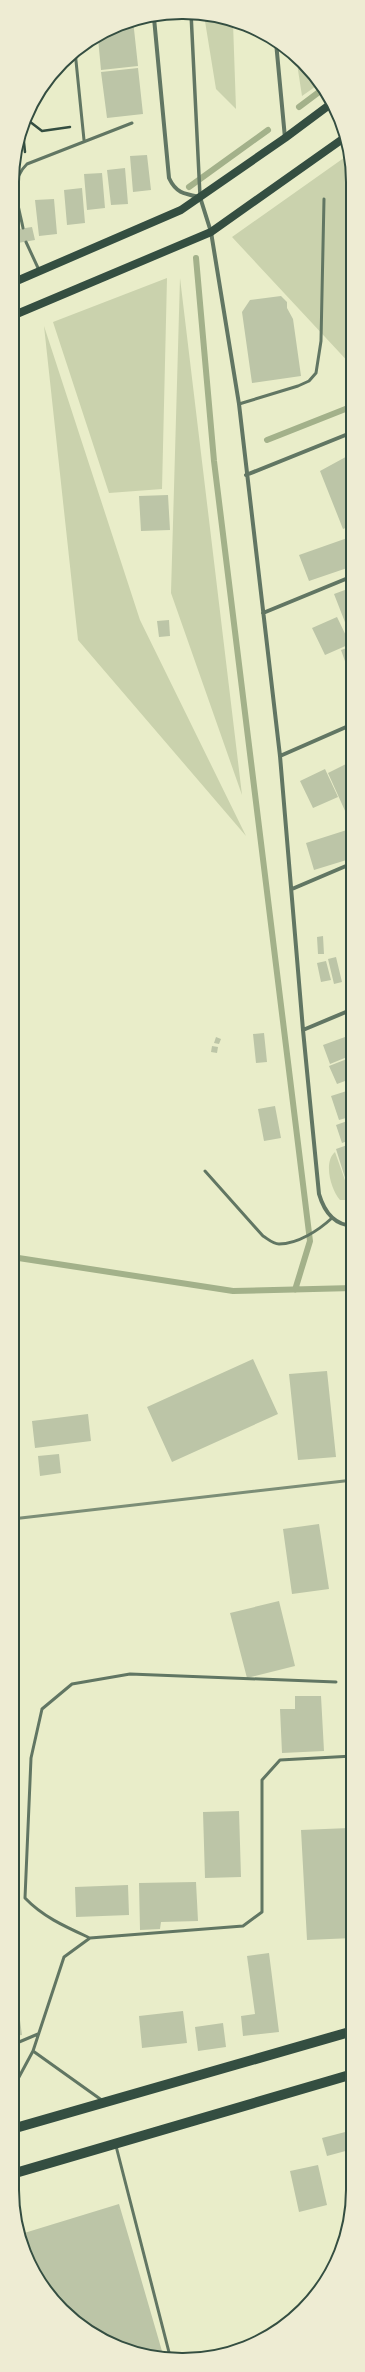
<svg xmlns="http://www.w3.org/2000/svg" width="365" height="2372" viewBox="0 0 365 2372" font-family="Literata,serif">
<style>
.green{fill:#cad2ad}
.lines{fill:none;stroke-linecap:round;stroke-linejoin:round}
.stream{stroke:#a3b18a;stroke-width:6}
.building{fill:#bcc5a7}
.path{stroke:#344e41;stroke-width:2.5}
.service{stroke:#617663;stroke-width:3}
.pedestrian{stroke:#617663;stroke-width:3.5}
.minor{stroke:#617663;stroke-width:4}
.secondary{stroke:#344e41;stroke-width:8}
.primary{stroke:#344e41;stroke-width:10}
.rail{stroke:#7c8e77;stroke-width:3}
.rim{fill:none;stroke:#344e41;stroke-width:2}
</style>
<rect width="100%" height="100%" fill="#e9edc9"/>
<path class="green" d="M204,15L233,23L236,109L216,89Z
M296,57L303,62L319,84L302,96Z
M348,155L353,171V367L232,237Z
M167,278L162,489L109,493L53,322Z
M180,278L242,795L171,593Z
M44,326L140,620L246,836L78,640Z
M335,1152L346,1183L353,1181V1200H340C331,1190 323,1162 335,1152Z"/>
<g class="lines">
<path class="stream" d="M299,107L323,89
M189,187L268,130
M196,258L214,461L310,1241L295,1290
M267,440L353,406
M12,1257L233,1291L353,1288"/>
</g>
<path class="building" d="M133,20L138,66L101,70L98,38L128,21Z
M138,68L143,114L107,118L101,72Z
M147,155L151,190L133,192L130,156Z
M125,168L128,204L111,205L107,170Z
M102,173L105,208L87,210L84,174Z
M82,188L85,223L67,225L64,190Z
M54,199L57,234L39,236L35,200Z
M32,227L35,240L12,244V230Z
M281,296L287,302V308L293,319L301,376L252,383L242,312L250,300Z
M353,453V525L343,529L320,471Z
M168,495L170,530L141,531L139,496Z
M353,536V566L309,581L299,555Z
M353,587V634L350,635L334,594Z
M337,617L350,644L325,655L312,628Z
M169,620L170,636L159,637L157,621Z
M353,646V681H352L341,650Z
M353,755V810L346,813L328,773L348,763L346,758Z
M325,769L338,797L313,808L300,781Z
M353,828V858L314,870L306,843Z
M323,936L324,954H318L317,937Z
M336,957L342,982L334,984L328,959Z
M326,961L331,980L321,982L317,963Z
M264,1033L267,1062L256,1063L253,1034Z
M216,1037L221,1039L219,1044L214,1043Z
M345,1037L352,1055L330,1064L323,1045Z
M212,1046L218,1047L217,1053L211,1052Z
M352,1057L353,1078L337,1084L329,1066Z
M353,1089V1116L339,1120L331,1096Z
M275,1106L281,1138L264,1141L258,1109Z
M353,1119V1139L342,1143L336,1125Z
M353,1143V1179L346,1181L336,1149Z
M15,1298L19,1323L12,1324V1299Z
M253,1359L278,1414L172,1462L147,1407Z
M327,1371L336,1457L298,1460L289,1374Z
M88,1414L91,1441L35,1448L32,1421Z
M350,1428H353V1440L351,1441Z
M59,1454L61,1473L40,1476L38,1456Z
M319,1524L329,1589L292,1594L283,1529Z
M279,1601L295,1666L247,1678L230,1613Z
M295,1696H321L324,1751L282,1753L280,1709H295Z
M239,1811L241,1877L205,1878L203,1812Z
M349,1828L353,1938L307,1940L301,1830Z
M196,1882L198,1921L161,1922L160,1929L140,1930L139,1883Z
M128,1885L129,1915L76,1917L75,1887Z
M269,1953L279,2032L243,2036L241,2016L255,2014L247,1956Z
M13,1968L22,2035L12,2036V1969Z
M183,2011L187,2043L142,2048L139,2016Z
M223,2023L226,2047L198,2051L195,2027Z
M353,2130V2149L327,2156L322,2138Z
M318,2165L327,2205L299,2212L290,2171Z
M119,2204L139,2272L164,2358L117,2347L62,2310L25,2255L21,2234Z"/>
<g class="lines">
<path class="path" d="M29,111V121L42,131L70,127
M25,123L29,121
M23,133L25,152"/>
<path class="service" d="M75,51L84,140
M23,228C19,206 8,182 27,164L132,123
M26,242L39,270
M239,404L298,386L309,381L316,373L321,341L324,199
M205,1171L263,1236C268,1239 273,1244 279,1244C298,1244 319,1230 332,1218
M90,1938C66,1927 43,1917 25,1898L31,1758L42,1709L72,1684L130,1674L336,1682
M12,2045L38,2034
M33,2051L103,2101
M12,2090L33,2051L64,1957L90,1938L243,1926L262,1912V1780L280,1760L353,1756
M116,2146L171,2360"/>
<path class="pedestrian" d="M191,13L200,196"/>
<path class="minor" d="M154,18L169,178C176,193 184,194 200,197L211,232L239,404L280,756L303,1030L319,1194C324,1211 333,1225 353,1226
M276,42L285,138
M246,475L353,432
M263,613L353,576
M280,756L353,724
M292,889L353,863
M303,1030L353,1009"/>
<path class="secondary" d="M12,283L181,210L285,138L332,103
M12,316L211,232L344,138"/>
<path class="primary" d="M12,2129L353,2031
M12,2174L353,2074"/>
<path class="rail" d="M12,1519L353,1480"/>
</g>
<path d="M0 0H365V2372H0ZM182 19H183A163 163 0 0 1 346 182V2190A163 163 0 0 1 183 2353H182A163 163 0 0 1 19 2190V182A163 163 0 0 1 182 19Z" fill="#eeecd3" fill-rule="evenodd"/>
<path class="rim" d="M182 19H183A163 163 0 0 1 346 182V2190A163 163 0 0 1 183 2353H182A163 163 0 0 1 19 2190V182A163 163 0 0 1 182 19Z"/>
</svg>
